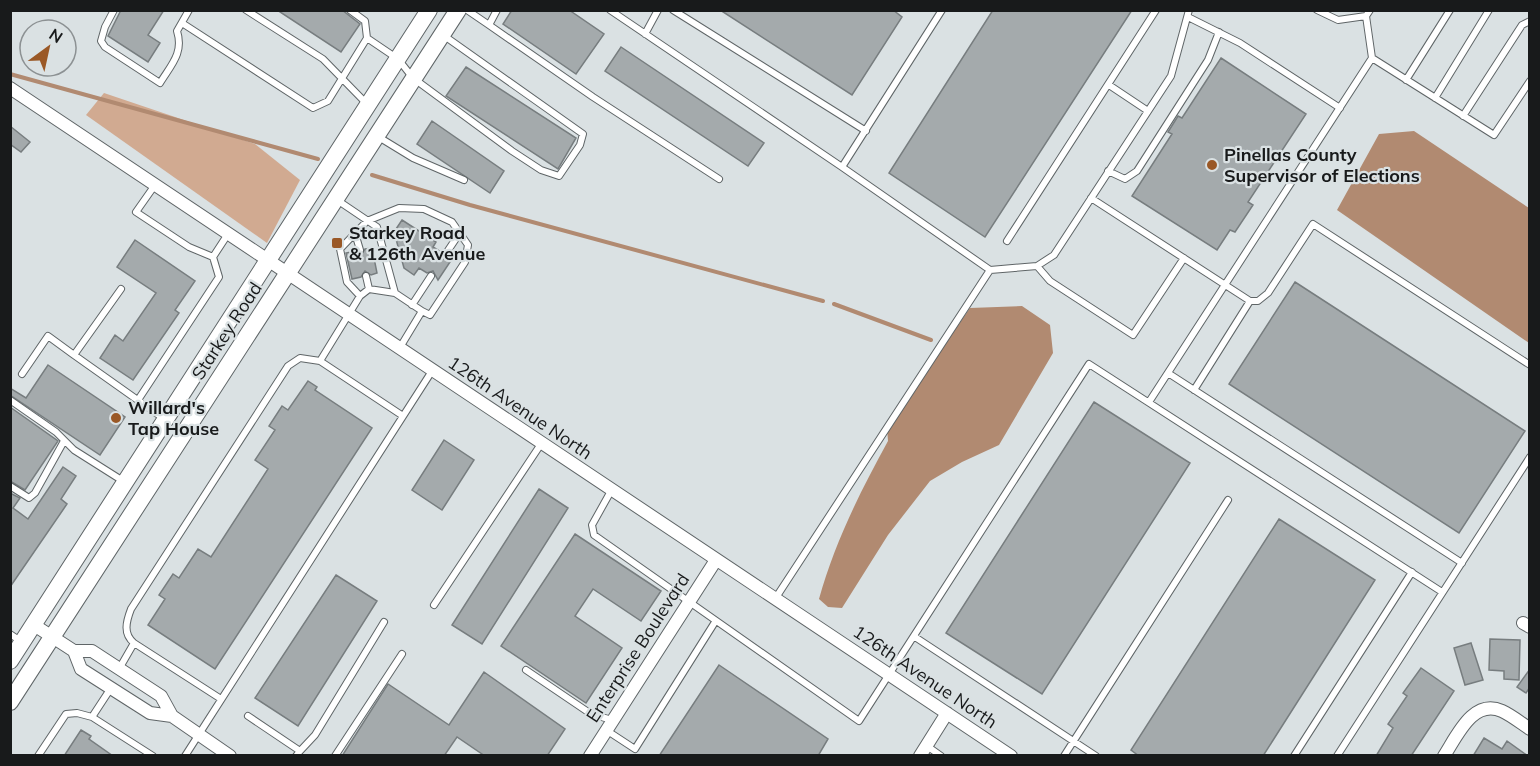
<svg xmlns="http://www.w3.org/2000/svg" width="1540" height="766" viewBox="0 0 1540 766" font-family="Mulish,sans-serif">
<style>
.green{fill:#d1aa91}
.water{fill:#b18a71}
.lines{fill:none;stroke-linecap:round;stroke-linejoin:round}
.stream{stroke:#b18a71;stroke-width:4}
.building{fill:#a4aaac;stroke:#777d7f;stroke-width:1.5}
.service-casing{stroke:#5f6567;stroke-width:8}
.minor-casing{stroke:#5f6567;stroke-width:14}
.secondary-casing{stroke:#5f6567;stroke-width:18}
.service{stroke:#fff;stroke-width:6}
.minor{stroke:#fff;stroke-width:12}
.secondary{stroke:#fff;stroke-width:16}
.poi-dot{fill:#9a5826;stroke:#dae1e3;stroke-width:2}
.labels{text-anchor:middle;stroke-width:4.5;stroke-linejoin:round;paint-order:stroke}
.poi-label{font-size:18px;font-weight:bold;fill:#181a1b;stroke:#dae1e3;text-anchor:start}
.street-label{font-size:18px;fill:#181a1b;stroke:#dae1e3}
</style>
<rect width="100%" height="100%" fill="#dae1e3"/>
<path class="green" d="M104,93L255,144L300,180L267,243L86,115Z"/>
<path class="water" d="M1414,131L1529,208V343L1337,210L1379,134Z
M1022,306L1050,325L1053,353L999,445L962,462L930,481L888,535L842,608L828,607L819,599C835,542 860,492 888,441L887,428L970,308Z"/>
<g class="lines">
<path class="stream" d="M10,74L318,159
M372,175L470,205L823,301
M834,304L931,340"/>
</g>
<path class="building" d="M121,10H164L148,35L160,43L148,62L108,36Z
M277,10H342L360,24L341,52Z
M512,10H569L604,34L576,74L503,24Z
M720,10H893L902,17L852,95Z
M993,10H1132L985,237L889,173Z
M621,47L764,143L748,166L605,71Z
M1221,58L1306,114L1248,202L1253,205L1235,232L1230,230L1217,250L1132,196L1172,134L1168,132L1178,116L1182,118Z
M466,67L576,138L558,169L446,96Z
M432,121L504,171L490,193L417,144Z
M10,126L30,142L21,152L10,144Z
M402,220L436,242L433,247L441,252L442,259H452L438,280L433,271L427,273L419,268L414,275L404,268L394,232Z
M135,240L195,281L175,310L179,313L133,380L100,358L115,335L123,341L156,293L117,267Z
M372,248L377,273L371,275L365,271L361,277L352,279L346,253L355,251L361,255L365,249Z
M1295,282L1525,431L1459,533L1229,384Z
M48,365L125,417L100,455L10,395V388L26,398Z
M308,381L317,387L315,390L372,428L215,669L148,625L165,599L159,595L173,574L179,578L198,549L211,557L268,469L255,460L275,430L269,426L282,406L288,410Z
M1094,402L1190,463L1042,694L946,633Z
M10,407L58,441L25,490L10,481Z
M444,440L474,460L442,510L412,490Z
M63,467L76,476L61,499L67,504L10,587V493L20,498L13,508L28,519Z
M539,489L568,508L482,644L452,625Z
M1279,519L1375,580L1263,756H1139L1131,750Z
M575,534L661,591L641,621L593,589L575,616L622,648L586,703L501,646Z
M336,575L377,601L298,726L255,698Z
M1490,639L1520,640L1519,680L1504,679V671L1489,670Z
M1471,643L1483,680L1465,685L1454,648Z
M719,665L828,739L818,756H659Z
M1421,668L1454,691L1411,756H1376L1393,728L1388,724L1407,696L1403,693Z
M1530,669V687L1526,693L1517,687Z
M484,672L565,729L547,756H485L457,737L444,756H342L388,684L449,725Z
M81,730L91,736L89,739L113,756H64Z
M1484,738L1502,749L1507,741L1528,756H1473Z"/>
<g class="lines">
<defs>
<path id="service" d="M114,10L105,27L101,41L105,47L160,83C171,65 184,53 177,31L189,10
M246,10L323,59L366,103
M350,10L365,21L367,38L398,59L413,78L512,151L541,170L559,176L580,145L583,134L443,35
M467,10L489,25L497,10
M610,10L842,167L942,10
M673,10L866,131
M1317,10L1338,20L1366,16L1370,10
M1188,17L1240,43L1340,108
M182,23L313,108L328,101L367,38
M489,25L593,97L719,179
M645,34L658,10
M1372,58L1494,135L1530,81
M1406,80L1450,10
M1109,85L1148,111
M1435,98L1489,10
M1463,116L1522,25L1530,21
M377,136L413,158L464,180
M1108,171L1125,179L1137,171L1208,60L1219,32
M155,185L136,212L189,247L213,257
M1091,198L1250,301H1258L1268,293L1313,224L1530,365
M337,200L377,227L395,293
M355,233L360,250
M1007,241L1156,10
M445,255L461,231
M1037,266L1050,281L1133,335L1184,258
M990,270L1037,266L1054,255L1171,76L1189,10
M366,276L369,289
M121,289L74,355L163,418
M360,296L347,282L340,249L367,221L399,208L424,209L452,222L468,245L465,262L430,315L422,311
M412,305L431,276
M320,361L403,416
M1168,373L1462,563
M22,374L48,336L74,355
M1194,390L1250,301
M10,400L56,432L74,450L123,481
M138,400L219,277L213,257L228,234
M1149,402L1372,58L1366,16
M10,486L29,498L35,493L64,441
M611,491L592,525L594,535L859,721L1089,364L1442,592
M775,599L990,270L842,167
M434,605L541,444
M10,634L22,642
M915,637L1096,756
M134,643L221,699
M119,669L134,643C123,634 126,622 131,609L288,366L300,358L320,361L360,296L369,289L395,293L422,311L399,349
M526,670L591,714L612,720
M248,716L300,751L296,756
M92,717L153,756
M606,730L635,749L715,622
M927,746L941,756
M300,751L315,735L384,622
M38,756L66,714L77,713L92,717L111,688
M185,756L432,371
M335,756L402,654
M1064,756L1228,500
M1294,756L1412,572
M1337,756L1530,457"/>
<path id="minor" d="M10,88L1011,756
M1523,623L1530,627
M34,625L74,651H92L161,696L172,716L230,756
M74,651L81,669L150,713L172,716
M590,756L716,560
M920,756L947,713
M1444,756C1457,736 1473,698 1502,711C1511,715 1521,723 1530,729"/>
<path id="secondary" d="M10,661L429,10
M10,702L458,10"/>
</defs>
<use href="#service" class="service-casing"/>
<use href="#minor" class="minor-casing"/>
<use href="#secondary" class="secondary-casing"/>
<use href="#service" class="service"/>
<use href="#minor" class="minor"/>
<use href="#secondary" class="secondary"/>
</g>
<g class="poi-dot">
<circle cx="1212" cy="165" r="6"/>
<rect x="331" y="237" width="12" height="12" rx="3"/>
<circle cx="116" cy="418" r="6"/>
</g>
<g class="labels">
<g class="poi-label">
<text x="1224" y="161">Pinellas County<tspan x="1224" dy="21">Supervisor of Elections</tspan></text>
<text x="349" y="239">Starkey Road<tspan x="349" dy="21">&amp; 126th Avenue</tspan></text>
<text x="128" y="414">Willard's<tspan x="128" dy="21">Tap House</tspan></text>
</g>
<g class="street-label">
<text transform="translate(227 331) rotate(-57)" y="6">Starkey Road</text>
<text transform="translate(520 408) rotate(34)" y="6">126th Avenue North</text>
<text transform="translate(638 648) rotate(-57)" y="6">Enterprise Boulevard</text>
<text transform="translate(925 677) rotate(34)" y="6">126th Avenue North</text>
</g>
</g>
<rect width="1540" height="766" fill="none" stroke="#181a1b" stroke-width="24"/>
<g transform="translate(48 48) rotate(33)"><circle r="28" fill="#dae1e3" stroke="#8c9193" stroke-width="1.5"/>
<path d="M0-4.5L10 22L0 15L-10 22Z" fill="#9a5826"/>
<text y="-9" font-size="16" font-weight="bold" text-anchor="middle" fill="#181a1b">N</text>
</g>
</svg>
